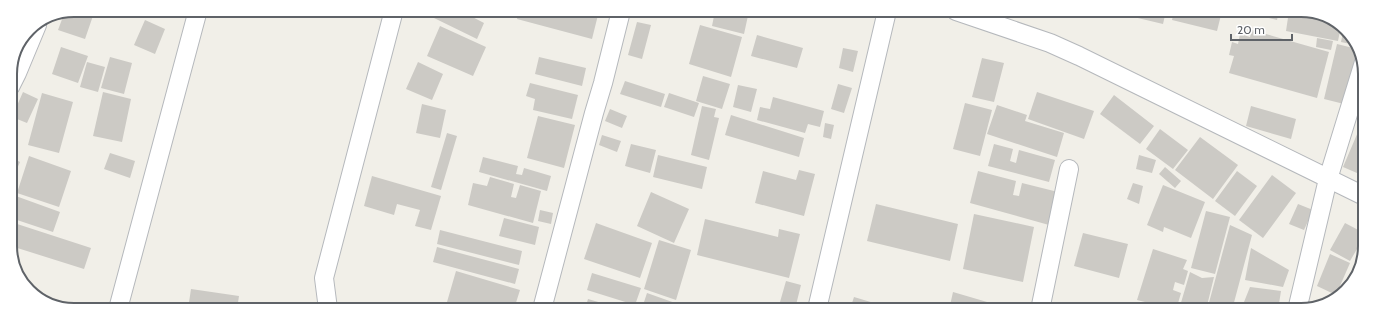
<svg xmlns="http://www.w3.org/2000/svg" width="1375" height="320" viewBox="0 0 1375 320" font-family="Cabin,sans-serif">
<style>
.building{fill:#cccac5}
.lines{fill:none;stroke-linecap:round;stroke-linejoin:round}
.minor-casing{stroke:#b5b8bc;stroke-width:20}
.minor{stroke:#fff;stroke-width:18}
.rim{fill:none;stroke:#5f6368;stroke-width:2}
</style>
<rect width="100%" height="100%" fill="#f1efe8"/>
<path class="building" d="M74,10H95L85,39L58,30L64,14Z
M438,10H459L484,23L477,39L434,18Z
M472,10H489L487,16Z
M519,10H579L598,15L592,39L517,19Z
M715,11H749L744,34L712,26Z
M1122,11H1166L1163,24L1121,14Z
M1174,11H1222L1217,31L1172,20Z
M1241,11H1279L1277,20Z
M1289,11H1313V15L1324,17L1341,26L1338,41L1286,31Z
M145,20L165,29L155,54L134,45Z
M637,22L651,25L642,59L628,55Z
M700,25L742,37L731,77L689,64Z
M440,26L486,47L473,76L427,56Z
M1344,27L1346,29L1355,45L1341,42Z
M1252,30L1329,52L1317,98L1229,73L1234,56L1229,55L1232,42L1238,44L1240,34L1250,37Z
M757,35L803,48L797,68L751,56Z
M1317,38L1333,41L1331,50L1316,47Z
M1337,44L1357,49L1360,54L1348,105L1324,99Z
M61,47L88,56L78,83L52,74Z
M843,48L858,51L853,72L839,68Z
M110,57L132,63L124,94L101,88Z
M539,57L586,68L582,86L535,74Z
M982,58L1004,63L994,102L972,97Z
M87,62L105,67L98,92L80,87Z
M418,62L443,74L432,100L406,89Z
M703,76L730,84L722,109L696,101Z
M625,81L665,94L661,107L620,94Z
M530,83L578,95L572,119L533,110L535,99L526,96Z
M838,84L852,88L844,113L831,109Z
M738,85L757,89L751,112L733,107Z
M23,92L38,99L27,123L12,117Z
M103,92L131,99L122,142L93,136Z
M1037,92L1094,111L1084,139L1028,119Z
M42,93L73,102L59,153L28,145Z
M669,93L699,103L694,117L664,107Z
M1114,95L1154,126L1140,144L1100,114Z
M773,97L824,111L820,127L808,124L805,133L757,120L760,107L770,109Z
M965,103L992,110L980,156L953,149Z
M422,104L446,110L440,138L416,133Z
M997,105L1027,115L1025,121L1064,133L1057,157L987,134Z
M702,106L716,109L714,117L719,118L709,160L691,155Z
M1251,106L1296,119L1291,139L1246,126Z
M610,109L627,116L622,128L605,121Z
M731,115L804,138L799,157L725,135Z
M538,116L575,125L564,168L527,158Z
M825,123L834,125L831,139L823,137Z
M1160,129L1188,150L1173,169L1146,149Z
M1358,132L1364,135V176L1343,167Z
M447,133L457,136L441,190L431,187Z
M602,135L621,141L617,152L599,145Z
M1200,137L1238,165L1213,199L1175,170Z
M631,144L656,150L650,173L625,166Z
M994,144L1013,149L1010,161L1016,163L1019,150L1055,160L1049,182L988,166Z
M110,153L135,161L130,178L104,169Z
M658,155L707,167L702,189L653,177Z
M1139,155L1156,160L1152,173L1136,169Z
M29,156L71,171L59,207L17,193Z
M11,157L20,162L11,182Z
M483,157L518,166L516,174L522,175L524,168L551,176L547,191L479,172Z
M1165,167L1181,181L1175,188L1159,174Z
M799,170L815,174L804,216L755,203L763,171L796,180Z
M978,171L1016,181L1013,195L1019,196L1022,183L1058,192L1049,225L970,203Z
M1237,171L1257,186L1235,216L1215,201Z
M1272,175L1296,193L1263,238L1239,220Z
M372,176L441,196L431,230L415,226L420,210L397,204L394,215L364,206Z
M490,177L514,184L511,197L516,198L520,185L541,191L533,223L468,205L473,183L487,186Z
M1133,183L1143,186L1139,204L1127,199Z
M1163,185L1205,202L1191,238L1164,227L1163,232L1147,225Z
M651,192L689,209L674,243L637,226Z
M13,195L60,212L53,232L11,218V202Z
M876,204L958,224L950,261L867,241Z
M1298,204L1313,210L1304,230L1289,224Z
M540,210L553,213L551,224L538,221Z
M1206,211L1230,217L1215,274L1191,268Z
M974,214L1034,227L1023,282L963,269Z
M504,218L539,227L535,245L499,236Z
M705,219L778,237L779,229L800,234L789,278L697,255Z
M11,222L91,248L84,269L11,246Z
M596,223L652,243L640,278L584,259Z
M1345,223L1364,233V237L1350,261L1330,250Z
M1230,225L1252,235L1232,310H1207Z
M440,230L522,251L519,265L437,244Z
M1083,233L1128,244L1119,278L1074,266Z
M659,240L691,250L676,300L644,289Z
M437,247L519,269L515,284L433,262Z
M1251,248L1289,270L1283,287L1245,280Z
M1153,249L1187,260L1183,269L1188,271L1184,285L1175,282L1173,290L1181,293L1176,310H1143L1145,302L1137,300Z
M1330,254L1350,263L1336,295L1317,286Z
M456,271L520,290L514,309H471L447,302Z
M1190,272L1202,278L1214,277L1206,310H1194L1192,307L1180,306Z
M592,273L641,288L635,305L587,290Z
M786,281L801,285L795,309H778Z
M1250,287L1281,291L1278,310H1258L1242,307Z
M191,289L239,296L237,309H188Z
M953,292L1011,309V310H949Z
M647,293L678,304L676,309H655L643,305Z
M854,297L894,309V310L850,309Z
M588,299L612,306L611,309H585Z"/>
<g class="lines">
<defs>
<path id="minor" d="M956,11L1050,43L1079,56L1364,196
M10,87L17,73L37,25
M118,309L198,10
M328,309L324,278L394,10
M542,309L594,113L603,83L621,11
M817,309L887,11
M1040,310L1069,169
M1297,310L1328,179L1364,62"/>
</defs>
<use href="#minor" class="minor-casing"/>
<use href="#minor" class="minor"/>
</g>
<path d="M0 0H1375V320H0ZM74 17H1301A57 57 0 0 1 1358 74V246A57 57 0 0 1 1301 303H74A57 57 0 0 1 17 246V74A57 57 0 0 1 74 17Z" fill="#fff" fill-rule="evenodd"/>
<path class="rim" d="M74 17H1301A57 57 0 0 1 1358 74V246A57 57 0 0 1 1301 303H74A57 57 0 0 1 17 246V74A57 57 0 0 1 74 17Z"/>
<path d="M1231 34v6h61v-6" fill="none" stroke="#5f6368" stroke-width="2"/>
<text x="1237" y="34" font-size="12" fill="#5f6368" stroke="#ffffff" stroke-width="3" paint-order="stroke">20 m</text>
</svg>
